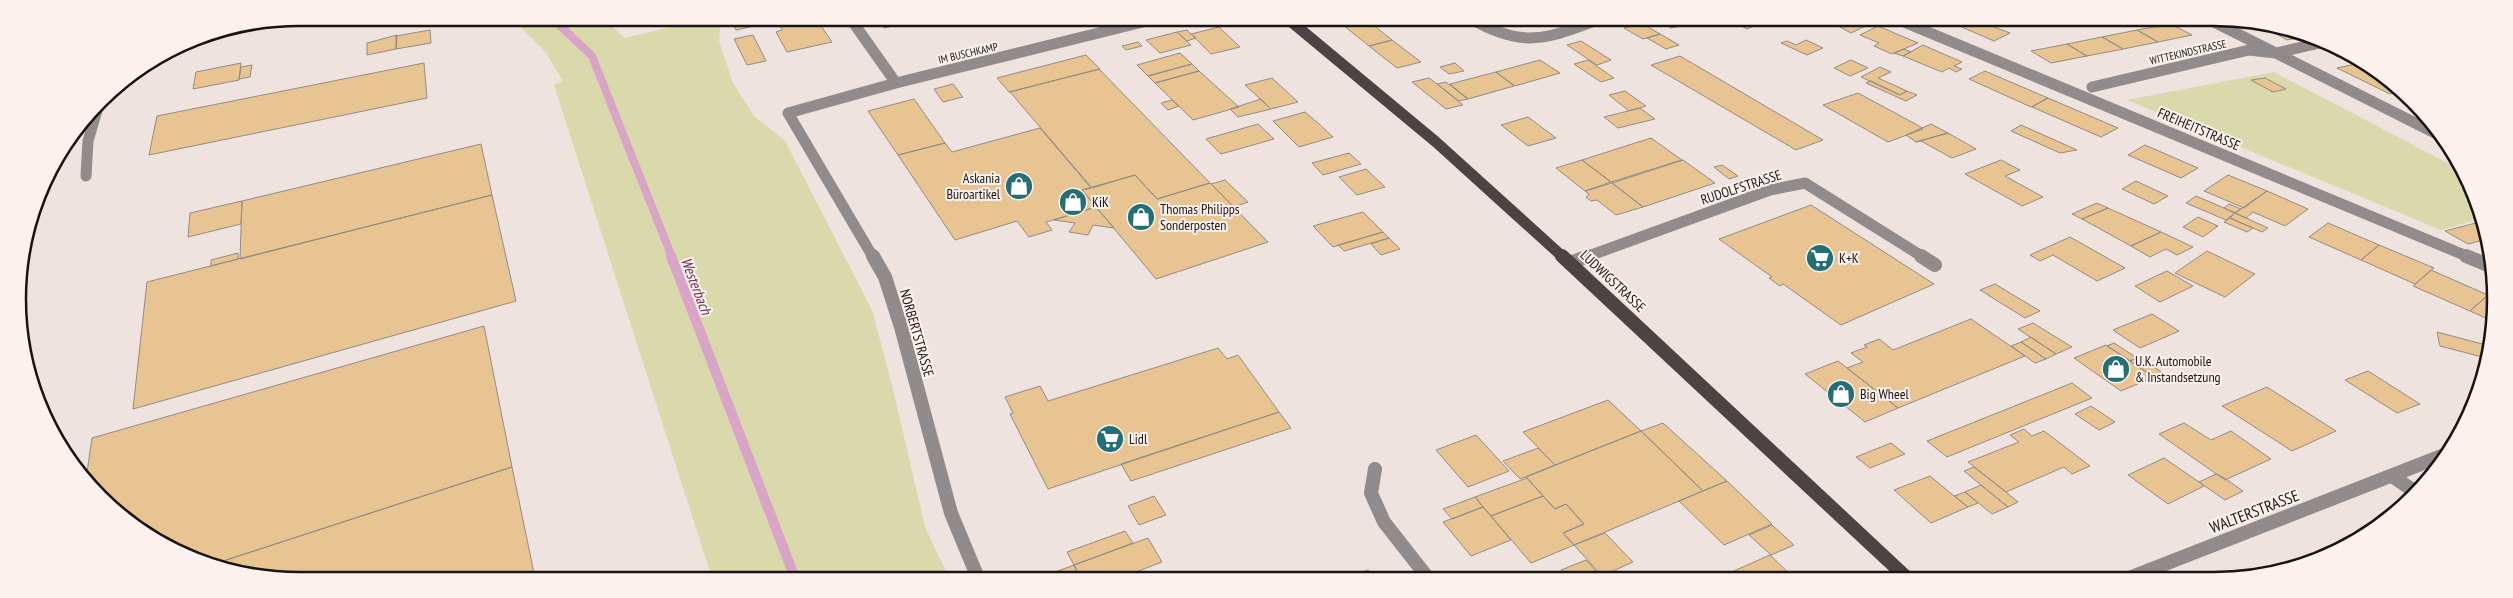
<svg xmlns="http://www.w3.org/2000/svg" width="2513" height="598" viewBox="0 0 2513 598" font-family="'PT Sans Narrow',sans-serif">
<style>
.green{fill:#d9d9ac}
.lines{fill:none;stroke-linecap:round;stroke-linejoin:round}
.stream-far1{stroke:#d9a4c7;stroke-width:8}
.stream{stroke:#d9a4c7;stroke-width:10}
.building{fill:#e8c492;stroke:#928c84}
.minor-far1{stroke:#918b8c;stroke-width:11}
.minor{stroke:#918b8c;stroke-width:14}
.major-far1{stroke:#4c4344;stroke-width:11}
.major{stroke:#4c4344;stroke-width:14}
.labels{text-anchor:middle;stroke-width:4;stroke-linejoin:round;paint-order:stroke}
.far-street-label{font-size:11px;fill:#181413;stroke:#fcf1ec}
.street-label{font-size:14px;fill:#181413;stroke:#fcf1ec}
.poi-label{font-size:14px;fill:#181413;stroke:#fcf1ec;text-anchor:start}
.water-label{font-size:15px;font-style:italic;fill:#6d2e5b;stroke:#fcf1ec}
.near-street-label{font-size:16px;fill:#181413;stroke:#fcf1ec}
.rim{fill:none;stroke:#181413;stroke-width:2.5}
</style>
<rect width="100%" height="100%" fill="#efe3df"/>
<path class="green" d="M512,18H602L625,38L710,18H721L719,41L733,83L754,116L785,141L872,310L892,385L925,527L949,578H712L554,85L563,81L546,53Z
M2274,72L2457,168L2482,218L2441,230L2127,100Z"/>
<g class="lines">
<path class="stream-far1" d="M552,18L592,56L672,257"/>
<path class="stream" d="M671,256L795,578"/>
</g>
<path class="building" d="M756,18H770L772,22L736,30L733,23Z
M814,18H821L824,22L819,23L832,42L787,52L776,32L782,30L780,25Z
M878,18H929L884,28Z
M1366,19L1392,40L1369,46L1343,25Z
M1509,19H1547L1521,27Z
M1656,19H1701L1704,21L1671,28Z
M1728,19H1770L1747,29Z
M1825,19H1862L1872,23L1851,33Z
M1956,20H1976L2010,33L1994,41L1950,22Z
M2015,20H2034L2037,22L2023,25Z
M2252,20L2301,37L2287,40Z
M1641,23L1660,34L1643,39L1624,28Z
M2171,24L2192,35L2158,42L2137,30Z
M1878,26L1918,43L1892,54L1874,46L1879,43L1860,35Z
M1219,27L1240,47L1211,54L1191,34Z
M430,30L431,43L396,49V36Z
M1187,30L1191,34L1196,38L1187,41L1177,32Z
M2137,30L2158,42L2123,49L2102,37Z
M1177,32L1191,45L1160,53L1146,40Z
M1660,34L1679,45L1666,49L1647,38Z
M397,35L396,49L367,55V43Z
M753,35L766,61L747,65L734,39Z
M2102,37L2123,49L2087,56L2067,44Z
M1392,40L1421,62L1397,68L1369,46Z
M1806,40L1823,48L1807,55L1781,43L1787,41L1796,45Z
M1581,41L1611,60L1597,65L1567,45Z
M1138,42L1142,46L1126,50L1122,46Z
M2067,44L2087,56L2051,63L2031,51Z
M1923,45L1962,62L1954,66L1962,69L1956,72L1949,68L1942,72L1903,56Z
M1904,49L1911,52L1903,56L1894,53Z
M1180,53L1192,64L1148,76L1137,65Z
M2348,53L2355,55L2397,92L2390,94L2337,68L2356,64L2336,56Z
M1086,55L1100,69L1009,92L997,78Z
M1680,56L1823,140L1796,150L1651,65Z
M1540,60L1560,73L1515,86L1496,72Z
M1588,60L1614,78L1601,82L1574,64Z
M1851,60L1868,68L1850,76L1834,68Z
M241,63L239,80L193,89L196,72Z
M424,63L427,98L149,155L157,116Z
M1455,63L1464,71L1449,74L1440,67Z
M1192,64L1199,71L1155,83L1148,76Z
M252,65L250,77L239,79L241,67Z
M1880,67L1891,72L1878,78L1907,91L1900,95L1861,77Z
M1099,69L1210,183L1157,199L1135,175L1092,188L1010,92Z
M1199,71L1230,99L1239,107L1193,120L1155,83Z
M1985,71L2048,98L2031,107L1969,79Z
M1496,72L1514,86L1468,99L1450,84Z
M1272,78L1298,102L1271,109L1245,85Z
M1429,78L1437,84L1463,105L1446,109L1412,82Z
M2265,78L2286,89L2273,92L2251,80Z
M1871,81L1900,95L1907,91L1917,95L1906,101L1866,83Z
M1446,82L1468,99L1459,101L1437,84Z
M953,84L963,97L943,102L934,89Z
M1625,91L1646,106L1629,111L1609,95Z
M1858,93L1921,127L1923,129L1888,142L1823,105Z
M2048,98L2118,128L2101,137L2032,107Z
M914,99L945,143L898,155L868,111Z
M1261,99L1271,109L1238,117L1230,109Z
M1172,100L1179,106L1168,110L1161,103Z
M1640,108L1655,119L1618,128L1604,117Z
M1305,112L1319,124L1333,137L1299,147L1273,121Z
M1528,117L1556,138L1528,146L1501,125Z
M1258,124L1274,139L1221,154L1206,139Z
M1931,124L1948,133L1916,142L1906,135Z
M2021,125L2077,150L2060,153L2011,131Z
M1040,128L1091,188L1082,190L1096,207L1046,222L1052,230L1029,237L1017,221L955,240L898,155L945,143L952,152Z
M1948,133L1976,149L1952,158L1921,141L1916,142Z
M1651,138L1682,160L1611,182L1582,160Z
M481,144L492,195L240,259L242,201Z
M2145,145L2198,168L2181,178L2128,155Z
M1349,153L1361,164L1323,175L1312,163Z
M1582,160L1611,182L1585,191L1556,168Z
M1683,160L1715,183L1643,207L1612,183Z
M2001,160L2020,170L2005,176L2043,197L2022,206L1965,174Z
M1722,165L1738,176L1729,179L1714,167Z
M1366,169L1385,187L1357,195L1339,177Z
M1135,175L1157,199L1210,183L1268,242L1156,279L1082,190Z
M2228,175L2267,191L2244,208L2204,191Z
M1225,180L1248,202L1234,207L1211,184Z
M2136,181L2168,196L2154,204L2122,189Z
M1612,183L1643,207L1616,215L1597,200L1591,201L1586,197L1589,194L1585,191Z
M2267,191L2308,209L2285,226L2253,212L2246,218L2235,213Z
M492,195L516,301L133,409L147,282Z
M2196,196L2224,208L2235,213L2226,220L2186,203Z
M242,201L241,224L188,237L190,213Z
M2097,203L2108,208L2082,219L2072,214Z
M2229,204L2241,209L2235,213L2224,208Z
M1811,205L1934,284L1841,325L1783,284L1780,286L1769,278L1772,277L1719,239Z
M1096,207L1114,228L1093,225L1088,235L1069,232L1075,223L1054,220Z
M2108,208L2161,232L2131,246L2082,219Z
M1363,212L1383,232L1333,247L1313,226Z
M2235,213L2268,228L2262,232L2230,218Z
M2198,217L2218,226L2203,237L2183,227Z
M2230,218L2253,228L2247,232L2224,222Z
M2483,221L2487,239L2468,244L2445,231Z
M2328,223L2379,245L2361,260L2309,237Z
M1383,232L1389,238L1344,251L1338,245Z
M2161,232L2193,247L2177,255L2166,249L2150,257L2131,246Z
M2070,237L2125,268L2097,281L2053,255L2040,261L2030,255Z
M1389,238L1400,249L1381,255L1371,244Z
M2379,245L2434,268L2415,284L2361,260Z
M2207,251L2255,274L2225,297L2175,273Z
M238,253V259L211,266V260Z
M2431,270L2488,295L2470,311L2413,286Z
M2167,271L2193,286L2160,302L2135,286Z
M1995,284L2040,311L2025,318L1980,290Z
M2488,295L2490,296L2492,321L2470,311Z
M2152,314L2179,331L2140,348L2113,330Z
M1971,319L2025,356L1898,408L1847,368L1863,362L1851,353L1867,347L1864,345L1879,339L1893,350Z
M2033,323L2072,347L2056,354L2018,329Z
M484,326L512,467L217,563L158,543L86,479L92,438Z
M2437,332L2490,346L2486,358L2440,346Z
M2031,337L2056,354L2046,359L2021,342Z
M2021,342L2046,359L2035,363L2011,346Z
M2114,343L2137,358L2130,361L2107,346Z
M2106,345L2154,377L2121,391L2074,358Z
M1218,348L1227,359L1238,355L1279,412L1048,489L1010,414L1013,413L1005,397L1040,386L1048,401Z
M2139,357L2163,373L2154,377L2130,361Z
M1838,361L1847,368L1898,408L1865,422L1805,374Z
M2368,371L2420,404L2397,413L2345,380Z
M2072,383L2092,398L1947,457L1927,441Z
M2267,387L2336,431L2292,451L2222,406Z
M1608,400L1641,431L1555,465L1523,432Z
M2091,406L2115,422L2099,430L2075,414Z
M1279,412L1291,428L1131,481L1121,464Z
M1663,423L1727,481L1703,491L1641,431Z
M2184,423L2211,440L2231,431L2271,459L2225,480L2159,434Z
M2024,429L2032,436L2044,431L2090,466L2072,474L2064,467L2006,492L1968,462L2019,442L2010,435Z
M1641,431L1703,491L1574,545L1563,533L1584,524L1566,504L1555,509L1526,477Z
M1476,435L1509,471L1468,487L1436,450Z
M1891,443L1905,454L1870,468L1856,457Z
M1538,448L1555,465L1520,479L1503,461Z
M2164,458L2199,482L2204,486L2168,504L2128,475Z
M512,467L535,578H262L217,563Z
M1974,467L2006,492L2018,502L2008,507L1964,471Z
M2216,474L2226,479L2243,491L2225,500L2199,482Z
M1930,476L1954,496L1968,507L1931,523L1894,490Z
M1527,478L1543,496L1491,516L1475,497Z
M1727,481L1772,524L1724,545L1679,501Z
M1981,485L2008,507L1992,514L1965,492Z
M1965,492L1978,503L1968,507L1954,496Z
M1154,496L1166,515L1139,525L1128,506Z
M1543,496L1555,509L1566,504L1584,524L1563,533L1574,545L1531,563L1491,516Z
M1475,497L1483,507L1452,519L1443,509Z
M1483,507L1511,540L1471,556L1443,522Z
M1772,525L1794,545L1771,555L1749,535Z
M1125,531L1133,543L1074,565L1067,552Z
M1605,533L1633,562L1602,576L1574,545Z
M1148,538L1162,562L1120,578H1080L1074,565Z
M1770,555L1794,578H1718Z
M1586,560L1602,578H1568L1561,570Z
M1074,565L1080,578H1039Z
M1368,570L1374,578H1347Z"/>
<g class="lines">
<path class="minor-far1" d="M850,18L896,83
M1471,19C1524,49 1546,39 1600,19
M1899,20L2469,257
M2210,20L2441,136
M2092,87L2249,50L2276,53L2320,43
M86,176L88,141L98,107
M873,257L788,113L896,83L1155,19
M1586,257L1770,190L1805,183L1923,257"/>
<path class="minor" d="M873,256L885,277L901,327L951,513L978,578
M1921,256L1935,265
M2466,256L2488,265
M1570,263L1589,256
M1375,469L1371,493L1384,522L1428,578
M2392,476L2417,493
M2129,578L2444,455"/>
<path class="major-far1" d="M1288,19L1436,142L1563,257"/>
<path class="major" d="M1562,256L1907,578"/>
</g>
<defs>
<symbol id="shop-disc" viewBox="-11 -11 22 22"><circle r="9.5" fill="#246f76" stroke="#fcf1ec"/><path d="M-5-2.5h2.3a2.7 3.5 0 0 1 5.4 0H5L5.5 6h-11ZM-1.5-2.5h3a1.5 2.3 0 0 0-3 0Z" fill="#fff"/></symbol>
<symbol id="supermarket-disc" viewBox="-11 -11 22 22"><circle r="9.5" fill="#246f76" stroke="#fcf1ec"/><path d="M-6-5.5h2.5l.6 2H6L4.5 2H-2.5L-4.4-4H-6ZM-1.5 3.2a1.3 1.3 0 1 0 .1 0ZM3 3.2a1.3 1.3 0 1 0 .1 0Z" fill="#fff"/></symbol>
</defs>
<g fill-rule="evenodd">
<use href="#shop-disc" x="1003" y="170" width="32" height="32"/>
<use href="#shop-disc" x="1057" y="186" width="32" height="32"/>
<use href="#shop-disc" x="1125" y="201" width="32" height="32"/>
<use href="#supermarket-disc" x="1804" y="242" width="32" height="32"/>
<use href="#shop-disc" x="2100" y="353" width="32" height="32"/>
<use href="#shop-disc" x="1825" y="378" width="32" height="32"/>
<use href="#supermarket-disc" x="1094" y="423" width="32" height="32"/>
</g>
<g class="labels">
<g class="far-street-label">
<text transform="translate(2188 52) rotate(-13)" y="4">WITTEKINDSTRASSE</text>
<text transform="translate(968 53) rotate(-13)" y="4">IM BUSCHKAMP</text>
</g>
<g class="street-label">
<text transform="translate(2199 129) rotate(23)" y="5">FREIHEITSTRASSE</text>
<text transform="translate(1741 187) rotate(-18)" y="5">RUDOLFSTRASSE</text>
<text transform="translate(1613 281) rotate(43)" y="5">LUDWIGSTRASSE</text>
<text transform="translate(917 333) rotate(74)" y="5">NORBERTSTRASSE</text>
</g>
<g class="poi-label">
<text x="1000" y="183" text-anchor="end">Askania<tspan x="1000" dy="16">Büroartikel</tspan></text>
<text x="1092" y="207">KiK</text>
<text x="1160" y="214">Thomas Philipps<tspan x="1160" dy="16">Sonderposten</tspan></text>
<text x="1839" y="263">K+K</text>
<text x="2135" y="366">U.K. Automobile<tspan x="2135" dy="16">&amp; Instandsetzung</tspan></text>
<text x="1860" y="399">Big Wheel</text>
<text x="1129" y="444">Lidl</text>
</g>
<g class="water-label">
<text transform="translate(696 286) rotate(69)" y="5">Westerbach</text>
</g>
<g class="near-street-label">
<text transform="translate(2254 511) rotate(-21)" y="6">WALTERSTRASSE</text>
</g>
</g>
<path d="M0 0H2513V598H0ZM299 26H2214A273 273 0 0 1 2487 299V299A273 273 0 0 1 2214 572H299A273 273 0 0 1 26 299V299A273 273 0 0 1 299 26Z" fill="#fcf1ec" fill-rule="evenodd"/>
<path class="rim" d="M299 26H2214A273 273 0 0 1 2487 299V299A273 273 0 0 1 2214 572H299A273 273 0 0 1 26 299V299A273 273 0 0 1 299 26Z"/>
</svg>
